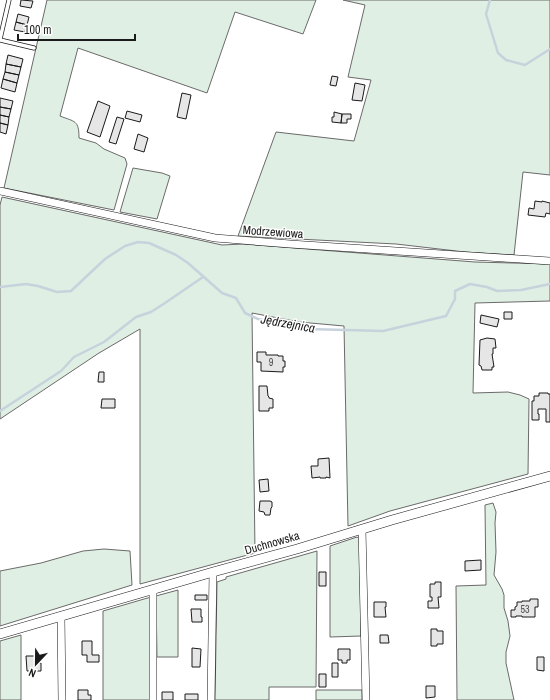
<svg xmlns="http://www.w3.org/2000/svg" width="550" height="700" viewBox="0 0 550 700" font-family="'Archivo Narrow',sans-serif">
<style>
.green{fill:#e0efe3;stroke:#6a6a6a}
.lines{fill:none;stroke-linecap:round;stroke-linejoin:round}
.stream{stroke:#c6d2dc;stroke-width:2.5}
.building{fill:#e6e6e6;stroke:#1a1a1a}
.service-casing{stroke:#1a1a1a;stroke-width:5}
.minor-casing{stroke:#1a1a1a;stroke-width:8}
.tertiary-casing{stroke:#1a1a1a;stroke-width:10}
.service{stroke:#fff;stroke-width:3.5}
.minor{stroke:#fff;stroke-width:7}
.tertiary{stroke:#fff;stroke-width:9}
.labels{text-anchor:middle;stroke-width:3;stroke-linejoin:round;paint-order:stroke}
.number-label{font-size:10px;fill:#4d4d4d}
.street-label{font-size:12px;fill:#1a1a1a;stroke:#fff}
.water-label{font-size:13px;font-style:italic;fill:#1a1a1a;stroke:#fff}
</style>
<rect width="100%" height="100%" fill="#fff"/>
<path class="green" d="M47,0H316L303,34L235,12L207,93L78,48L60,116C75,122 79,120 79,138L96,143L104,149L125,158L127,164L114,210L4,188Z
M343,0H550V175L523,172L514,255L465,252L396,244L238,236L276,132L354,141L371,80L348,77L365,5Z
M133,168L162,173L170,176L157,219L120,212Z
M2,197L222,245L243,244L475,262L550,264V301L475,303L473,393L508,392L520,395L529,399L528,474L390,511L348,526L344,326L299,322L252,313L255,553L140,584V329L99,353L0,419V205Z
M493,503L496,512L495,523L496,552L494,575L502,589L504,595V608L508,621L510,636L506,652V663L514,700H457L456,586L486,585L485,505Z
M357,537L360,539L361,636L330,637V546Z
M104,549L130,551L132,585L0,626V571L41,563L83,551Z
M317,551L316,687H269V700H215L217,582L226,579V577Z
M178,590V657H157L156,596Z
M151,597V700H103V611Z
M21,635V700H0V641Z
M316,690H362V700H316Z"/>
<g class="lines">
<path class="stream" d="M490,0L486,14L498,53L506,60L525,65L550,49
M0,287L26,284L38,286L57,292L71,291L105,259L125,246L138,242L149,243L176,255L188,263L222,293L236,298L245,313L258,319L308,329L383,331L446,316L455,299V291L470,284L487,287L497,291L521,290L550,284
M0,411L61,371L74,357L104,342L136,317L151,312L165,303L203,277"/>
</g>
<path class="building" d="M21,0L33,1L31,8L20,6Z
M18,14L29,17L27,25L16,22Z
M16,22L27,25L25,32L14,30Z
M8,55L23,59L21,67L6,64Z
M6,64L21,67L19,75L5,72Z
M5,72L19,75L17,83L3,79Z
M332,76L338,77L336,86L330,85Z
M3,79L17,83L15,92L1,88Z
M355,83L365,85L362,101L352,100Z
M182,93L191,95L186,119L177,117Z
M0,98L13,101L11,109L0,107Z
M98,101L110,106L100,137L87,132Z
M0,107L11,109L9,117L0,115Z
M127,111L142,115L140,122L125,118Z
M334,112L342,114L341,123L332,122V117H334Z
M342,114H351V119H347V123H341Z
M0,115L9,117L8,125L0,123Z
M117,117L124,119L116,144L109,142Z
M0,123L8,125L6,134L0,132Z
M138,134L148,138L144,152L134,149Z
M535,201L542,202V201L550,203V214L546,213L545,217L528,215L529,208L534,209Z
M504,312H512V319H504Z
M481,315L499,319L497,327L480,323Z
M487,338L495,339L496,348H493V354H492L494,367H492V370H482L481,366L479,365L480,340Z
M257,352H266V355H278V356H283V361H285V367H283V372L261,371V362H257Z
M99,372H104V382H98Z
M259,386H267L268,396L269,397V398L273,399V408H269V411H259Z
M539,393H548V394H550V422H546V409H538V414H539V420H532V401H534V396H539Z
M102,399H115V408H101Z
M329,458L330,478L326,477V478H320V477L312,478L311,466H318V459Z
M268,479L269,491L260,492L259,480Z
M260,501H270L272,502V507L271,508L270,515H265L264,512L259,511Z
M481,560V570L465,571V561Z
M319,572H326V586H319Z
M435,582H441V597H438L439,608H428V601H432V597H430V584H435Z
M195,595H207V600H195Z
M530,599H538V607H535V617H522V616H516V617H511V610H515V607L517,606V602H522V601H530Z
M374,602H386V607H385L386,617H374Z
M191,609H201V617H202V622H192Z
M431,629H437V631H443V644H437V646H431Z
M380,635H388L389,643H380Z
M82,641H92V655H99V662H87V655H82Z
M192,648L201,649L200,667H192Z
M338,649H350V660H347V663H342V660H338Z
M26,656H39V663H41V671H27Z
M537,657H544V671L537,670Z
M332,663H338V677H332Z
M319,674H326V687H319Z
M426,686H435V697L426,698Z
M78,690H88V695H91V700H78Z
M162,692H173V700H162Z
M185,694H198V700H185Z"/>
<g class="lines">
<defs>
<path id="service" d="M0,39L9,0
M0,40L34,48"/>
<path id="minor" d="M0,191L215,238L290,244L550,261
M362,529L366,700
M153,589V700
M61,616L62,700
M211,700L213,572"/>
<path id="tertiary" d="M0,634L213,572L297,549L392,520L550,476"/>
</defs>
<use href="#service" class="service-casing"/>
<use href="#minor" class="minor-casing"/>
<use href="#tertiary" class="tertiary-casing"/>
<use href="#service" class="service"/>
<use href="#minor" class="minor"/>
<use href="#tertiary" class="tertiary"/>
</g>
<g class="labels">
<g class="number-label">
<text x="271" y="366">9</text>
<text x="525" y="613">53</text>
</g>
<g class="street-label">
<text transform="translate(273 232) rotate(4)" y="4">Modrzewiowa</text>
<text transform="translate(272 543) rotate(-16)" y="4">Duchnowska</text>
</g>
<g class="water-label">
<text transform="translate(288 323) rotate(10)" y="5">Jędrzejnica</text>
</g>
</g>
<g transform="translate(36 664) rotate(202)" stroke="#ffffff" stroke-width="3" paint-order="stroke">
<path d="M0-3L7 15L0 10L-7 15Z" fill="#1a1a1a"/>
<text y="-6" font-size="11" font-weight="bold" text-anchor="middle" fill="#1a1a1a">N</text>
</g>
<path d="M18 34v6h117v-6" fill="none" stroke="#1a1a1a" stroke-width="2"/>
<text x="24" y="34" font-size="12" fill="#1a1a1a" stroke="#ffffff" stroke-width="3" paint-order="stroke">100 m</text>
</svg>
